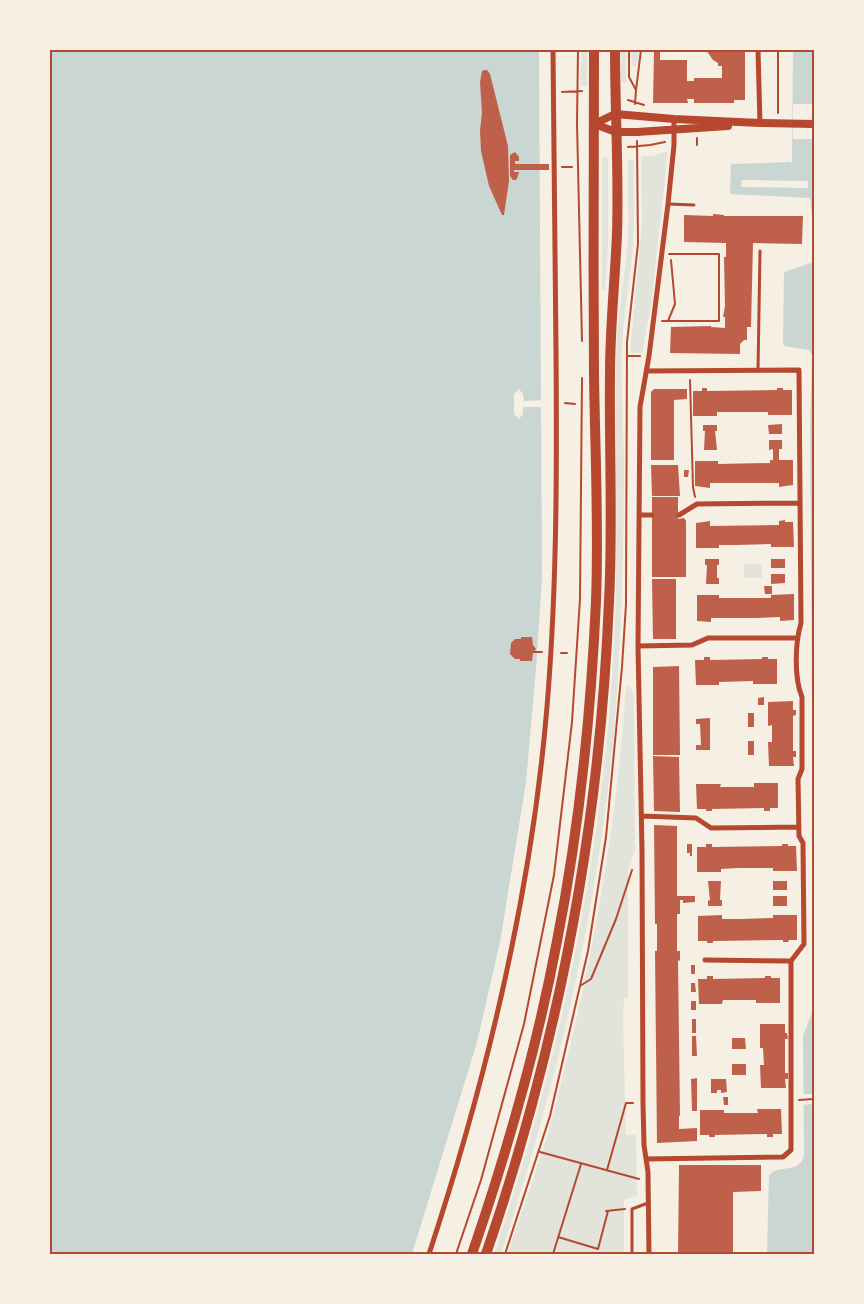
<svg xmlns="http://www.w3.org/2000/svg" width="864" height="1304" viewBox="0 0 864 1304" font-family="Cabin,sans-serif">
<style>
.green{fill:#e2e4dc}
.water{fill:#c9d6d2;fill-rule:evenodd}
.pier{fill:#f6efe4}
.building{fill:#bf614a}
.lines{fill:none;stroke-linecap:round;stroke-linejoin:round}
.path{stroke:#b5482f;stroke-width:2}
.service{stroke:#b5482f;stroke-width:3}
.minor{stroke:#b5482f;stroke-width:5}
.tertiary{stroke:#b5482f;stroke-width:8}
.primary{stroke:#b5482f;stroke-width:10}
.neatline{fill:none;stroke:#b5482f;stroke-width:2}
</style>
<rect width="100%" height="100%" fill="#f6efe4"/>
<path class="green" d="M582,50H587V86H580Z
M621,50H626V82H621Z
M631,50H639L637,65L636,67L632,65Z
M668,151L651,306L642,353H630L642,223L641,156H652Z
M602,157H608V248L605,290L602,291Z
M628,160H634C633,188 635,216 633,244C631,279 623,314 622,349C621,386 623,423 624,460C624,533 622,605 618,677C606,875 563,1066 501,1254H494C561,1057 603,852 614,644C619,547 614,451 616,355C617,319 624,284 627,249C630,220 627,190 628,160Z
M744,564H762V578H744Z
M626,685L632,690L634,697L635,850L628,871V999H624L623,1017L626,1135H636L637,1196L624,1200V1254H507C525,1203 544,1152 557,1099C592,964 617,825 626,685Z"/>
<path class="water" d="M50,50H539L542,579L536,668L526,782L500,942L477,1042L412,1254H50Z
M793,50H814V239L810,198L730,194L731,164L791,162L792,165ZM742,180L808,181V188L741,187Z
M814,262V996L810,424L812,355L809,350L784,346L783,344L784,272Z
M814,1007V1254H767L769,1175C780,1164 799,1174 804,1156L803,1036Z"/>
<path class="pier" d="M793,104H814V139H793Z
M519,389L523,394L524,401L543,400V407H523V414L519,419L514,414V394Z
M801,1094H814V1104L801,1105Z"/>
<path class="building" d="M706,50H745V100H734V103H694V99H687L688,103H653L654,52H660V60H687V81H694V78H722V66H718V63L713,60Z
M485,70H487L490,74L508,146L509,181L504,215H502L489,186L481,151L480,130L482,113L480,82L482,71Z
M515,152L519,157V161H515V164H549V170H514V172H519L518,176L516,180H513L510,176V155Z
M713,214L724,215V216H803L802,244L753,243L751,327H747V340H744L740,344V354L670,353L671,327L711,326V327L725,328V317H723L725,306L724,257H726V243L684,242V215L713,216Z
M702,388H707V391L777,390V388H783V390H792V415H768V412H717V416H693V391H702Z
M654,389H687V399L674,400V460H651V392Z
M782,424V434H769L768,425Z
M703,425H717V431H715L717,450H704L705,431H703Z
M769,440H782V449H779V460H793V485L779,487V483H710V488L695,486V461H718V464L770,463V460H773V449L769,450Z
M651,465H678L680,496H652Z
M684,470H689L688,477H684Z
M652,497H678V519L684,518L686,521V577H652Z
M785,520V522H793L794,547H771V544L736,545H719V548H696V523L710,521V526L779,525V521Z
M705,559H719V565H717V578H719V584H706L707,565H705Z
M771,559H785V568H771Z
M771,574H785V583L771,584Z
M652,579H676V639H653Z
M764,586H772V594H765Z
M794,594V620L780,621V617L755,618H711V622L697,621V595H719V598H771V595Z
M521,637H532L533,645L536,649L533,653L532,661H520V659H515L510,654L511,643L515,639H521Z
M704,657H710V660L762,659V657H768V659H777V684H753V681L719,682V685H696L695,660H704Z
M679,666L680,755H653V667Z
M764,697V705H758V698Z
M793,701V710H796V715L793,716V751H796V757H793L794,766H769L768,742H772V725L768,726V702Z
M748,713H754V727H748Z
M710,718V750H696V745H701L700,724H696V719Z
M748,741H754V755H748Z
M653,756L679,757L680,812L654,811Z
M754,783H778V808H770V811H764V808L712,809V811H706V809H697L696,784H721L720,787H754Z
M654,825L677,826V896H695V902L683,903V900H680V914H677V951H680V961L678,960L680,1116H679V1129L697,1128V1141L657,1143L655,951H657V924H655Z
M687,844H692V856H690V853H687Z
M706,844H712V847L782,846V844H788V846H796L797,871H773V868H738L721,869V872H697V847H706Z
M708,881H721L720,900H722V906H708V900L710,901Z
M773,881H787V890H773Z
M773,896H787V906H773Z
M722,915V919H739L773,918V915H797V940H789L788,942H783V940L713,941V943H707V941H698V916Z
M691,965H695V974H691Z
M707,976H713V979L765,978V976H771V978H780V1003H756V1000H723L722,1004H699L698,979H707Z
M691,983H695L696,992H691Z
M691,1001H696V1010H691Z
M692,1019H696V1033H692Z
M760,1024H785V1033H787L788,1039H785V1073H788V1079H785L786,1088H761L760,1065H764L763,1048H760Z
M692,1036H696L697,1056H692Z
M732,1038H745L746,1049H732Z
M732,1064H746V1075H732Z
M697,1078V1111H692L691,1079Z
M711,1079H726L727,1092L721,1093V1090H717V1093H711Z
M723,1097H728V1105H724Z
M757,1109H781L782,1134H773V1137H767V1134L715,1135V1137H709V1135H700V1110H724V1113H758Z
M679,1165H761V1191L733,1192V1254H678Z"/>
<g class="lines">
<path class="path" d="M578,50L577,123L582,341
M629,50V77L636,90L635,104
M778,50V113
M636,90L641,50
M562,92L582,91
M628,100L644,105
M697,138V145
M628,147L650,145L665,142
M562,167H572
M662,321H719V254H669
M668,321L675,304L671,260
M627,356H640
M690,380L693,487L695,497
M565,403L575,404
M534,652H542
M561,653H567
M580,986L591,979L616,919L632,870
M799,1100L814,1099
M540,1152L639,1179
M607,1170L626,1103H633
M606,1211L625,1209
M558,1237L598,1249L608,1211
M456,1254L481,1180L524,1024L554,875L572,722L580,599L582,378
M505,1254L550,1116L588,951L606,837L622,667L626,604L627,342L638,244L637,141
M553,1254L581,1164"/>
<path class="service" d="M668,204L694,205
M758,370L760,251
M632,1254V1209L648,1203"/>
<path class="minor" d="M758,50L760,123
M647,371L799,370L801,623C795,643 794,678 802,697V769L798,779L799,836L803,843L804,944L791,961
M640,515H652
M679,515L697,504L800,503
M638,646L692,645L708,638H797
M642,816L696,818L711,828L799,827
M646,1159L783,1157L791,1150V961L705,960
M429,1254C485,1084 528,907 545,729C557,603 557,476 556,350C555,250 554,150 553,50
M649,1254L648,1172L644,1145L643,1103L642,850L638,646L640,407L649,356L668,204L674,145V119"/>
<path class="tertiary" d="M594,124L615,114L674,119L760,123L814,124
M594,124L616,132H637L728,126"/>
<path class="primary" d="M472,1254C507,1152 537,1048 557,941C579,830 591,714 596,601C599,525 595,450 594,374C593,266 594,158 594,50
M486,1254C559,1042 600,825 609,601C613,525 609,450 610,374C610,327 615,280 617,234C619,173 615,111 615,50"/>
</g>
<rect width="864" height="1304" fill="none" stroke="#f6efe4" stroke-width="102"/>
<rect x="51" y="51" width="762" height="1202" class="neatline"/>
</svg>
